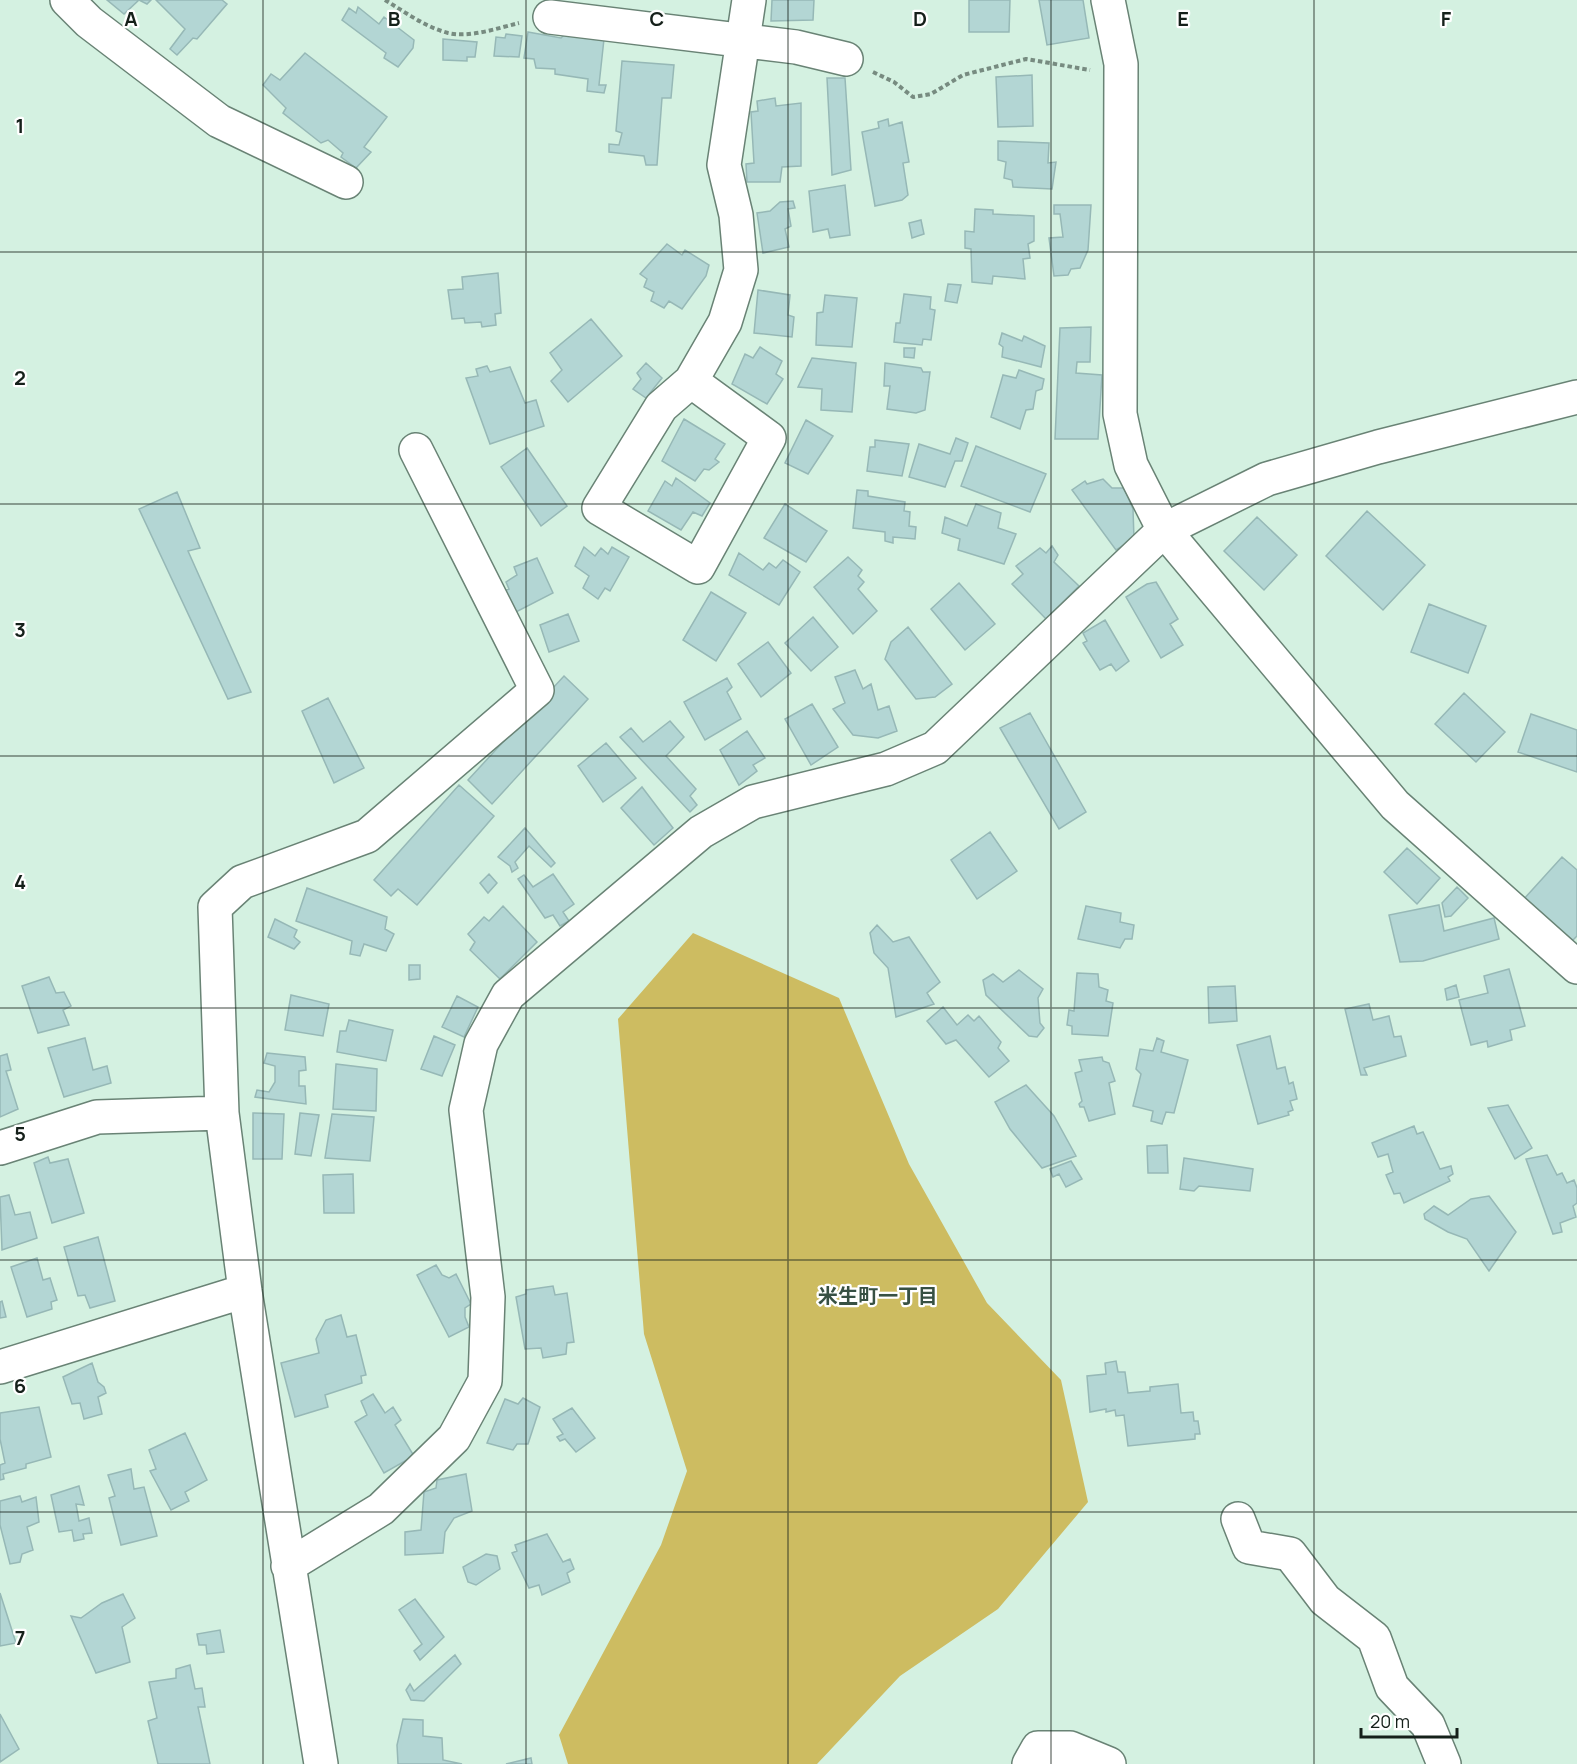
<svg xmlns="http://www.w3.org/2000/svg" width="1577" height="1764" viewBox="0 0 1577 1764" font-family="Manrope,'Noto Sans JP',sans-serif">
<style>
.forest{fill:#cdbc61}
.building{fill:#b3d6d4;stroke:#96b8b6;stroke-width:1.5}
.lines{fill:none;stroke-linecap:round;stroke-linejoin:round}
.minor-casing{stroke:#698375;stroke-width:36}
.path{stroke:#778b80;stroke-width:4;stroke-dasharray:4.5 3;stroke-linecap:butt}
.minor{stroke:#fff;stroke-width:33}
.grid{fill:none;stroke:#15201a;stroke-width:1.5;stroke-opacity:0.55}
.labels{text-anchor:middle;stroke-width:4.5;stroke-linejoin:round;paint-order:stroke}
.neighbourhood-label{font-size:20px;font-weight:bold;fill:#375043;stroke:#fff}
.grid-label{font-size:20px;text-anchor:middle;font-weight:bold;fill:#15201a;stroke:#fff;stroke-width:4.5;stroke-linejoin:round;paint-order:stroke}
</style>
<rect width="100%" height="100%" fill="#d4f1e1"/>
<path class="forest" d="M693,933L839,998L909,1164L987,1303L1061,1380L1088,1502L998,1609L900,1676L817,1764H568L559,1735L661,1545L687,1471L644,1334L618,1019Z"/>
<path class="building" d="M107,0H151L147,4L139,0L124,14Z
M156,0H222L227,4L197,39L193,38L177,55L170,49L185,29Z
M772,0H814L813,20L771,21Z
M969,0H1010L1009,32H969Z
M1039,0H1083L1089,38L1047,45Z
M358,7L379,24L384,17L414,40L413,48L398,67L384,58L386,53L342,20L349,8L356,13Z
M528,32L561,38L565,34L604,39L599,85H606L604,93L587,91L588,79L555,74V69L536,68L534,59L524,58Z
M506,34L522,36L519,57L494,56L496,37L505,38Z
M443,39L477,42L475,57H467V61L443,60Z
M305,53L387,117L364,147L371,152L356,168L341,157L343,153L328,140L321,143L283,113L286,108L263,85L271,74L280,80Z
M622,61L674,65L671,98H662L657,165H646L644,156L609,152V144L619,145L622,133L616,131Z
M1032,75L1033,126L998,127L996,77Z
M827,78H845L851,170L832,175Z
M775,98L776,106L801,103V166L782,167L780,182H747L746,164L754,163L751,112L758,111L757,101Z
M888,119L889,126L902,122L909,162L903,163L908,195L902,200L875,206L862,132L879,128L878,122Z
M998,141L1049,143L1048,163L1056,162L1052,189L1013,187L1012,180L1004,178L1006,162L998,160Z
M845,185L850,235L830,238L828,229L813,232L809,191Z
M793,201L795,208L788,209L791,226L785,229L789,247L763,253L757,213L770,211L780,202Z
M1054,205H1091L1088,250L1080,268L1071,269L1068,275L1054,276L1049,238L1063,237L1060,214H1054Z
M975,209L993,210V214L1034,216V241L1028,244L1030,258L1023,259L1025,279L993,276L992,284L972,282L971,249L965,248V231L974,232Z
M921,220L924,234L912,238L909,223Z
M667,244L682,255L685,250L709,265L706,276L682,309L669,301L664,308L651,301L654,292L644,287L647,279L640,274Z
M498,273L501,313L495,314L496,325L482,327L481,322L465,323L464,318L452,319L448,290L463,289L462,277Z
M948,284L961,285L957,303L945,301Z
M758,290L790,295L788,315L794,317L792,337L754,333Z
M904,294L931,297L930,309L935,310L931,340L923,339L922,345L894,342L896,323H900Z
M825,295L857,298L852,347L816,345L817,313L823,312Z
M591,319L622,356L568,402L551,381L562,370L550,353Z
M1091,327L1090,362H1077L1076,373L1102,375L1098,439H1055L1060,328Z
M1002,333L1022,341L1024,336L1045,346L1041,367L1002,357L1003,347L999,344Z
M760,347L782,361L776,374L783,379L767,404L732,384L745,354L753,358Z
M904,348H915L914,358L904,357Z
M812,358L856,363L852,412L821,410L822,389L798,387Z
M646,363L662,378L646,398L633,389L641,379L637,373Z
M885,363L921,368L923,372H930L925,410L916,413L887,409L890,386H884Z
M487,366L490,372L510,367L525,403L536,400L544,426L490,444L466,378L478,376L476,369Z
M1019,370L1044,379L1042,389L1036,391L1033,409L1026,410L1020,429L991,417L1003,375L1016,378Z
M684,419L725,444L715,459L719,462L709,470L704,469L695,481L662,461Z
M806,420L833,436L808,474L785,463Z
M956,438L968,443L962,461H955L945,487L909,477L919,444L950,454Z
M875,440L909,444L902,476L867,471L870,447H875Z
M976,446L1046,474L1030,512L961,486Z
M527,448L567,506L541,526L501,467Z
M676,478L710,503L702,516L693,512L681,530L648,511L665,481L672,486Z
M1103,479L1112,488H1124L1133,509L1134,539L1116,550L1072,490L1085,481L1087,484Z
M857,490L868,491V496L905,502L904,511L910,512L909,526L916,527L915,539L893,537V543L885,541V532L853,528Z
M177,492L200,548L188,551L251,692L228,699L139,509Z
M785,504L827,531L806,562L764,538Z
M976,504L1001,513L998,528L1016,534L1004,564L958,550L960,539L942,533L945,517L967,526Z
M1367,511L1425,565L1383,610L1326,556Z
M1257,517L1297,555L1264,590L1224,551Z
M1052,546L1058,555L1054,562L1079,586L1046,619L1012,584L1023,574L1016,566L1040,548L1046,553Z
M584,547L595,556L601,548L608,554L612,547L629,557L610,591L605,588L598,599L583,588L589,576L575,566Z
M739,553L763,570L769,563L776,568L783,560L800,572L779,605L729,575Z
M848,557L862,570L858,576L864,582L858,589L877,611L853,634L814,587Z
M537,558L553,593L514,613L504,591L509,589L506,582L517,575L514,567Z
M1156,582L1178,619L1170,624L1183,645L1161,658L1126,597L1147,584Z
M959,583L995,624L965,650L931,609Z
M711,592L746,613L716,661L683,640Z
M1429,604L1486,626L1468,673L1411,652Z
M568,614L579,641L549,652L540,625Z
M813,617L838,647L811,671L785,643Z
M1105,620L1129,661L1116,671L1111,664L1100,670L1083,643L1087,641L1083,633Z
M908,627L952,684L935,697L916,699L885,659L891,642Z
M768,642L791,673L761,697L738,664Z
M855,670L863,689L871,684L878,710L889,706L897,731L878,738L853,735L833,709L845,703L835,677Z
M564,676L588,699L492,804L468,780Z
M727,678L732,687L727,692L741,719L705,740L684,702Z
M1464,693L1505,732L1476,762L1435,724Z
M328,698L364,768L334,783L302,711Z
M812,704L838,747L811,765L785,719Z
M1030,713L1086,812L1059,829L1000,728Z
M1531,714L1577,730V772L1518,752Z
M670,721L684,737L666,756L696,789L690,796L697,805L690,812L620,737L631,728L643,742Z
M747,731L765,758L753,765L757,771L739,785L720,750Z
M606,743L636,778L603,802L578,766Z
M459,785L494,816L417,905L398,889L391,896L374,880Z
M642,787L673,828L654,845L621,808Z
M525,828L555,863L551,867L529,846L515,862L518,868L512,872L510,866L498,857Z
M990,832L1017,871L977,899L951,860Z
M1407,848L1440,878L1417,904L1384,872Z
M1562,857L1577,870V936L1570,943L1523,900Z
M489,874L497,883L488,893L480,883Z
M553,874L574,904L563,912L569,921L560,926L553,915L545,918L518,879L524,875L533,887Z
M1457,887L1468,898L1451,916L1445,917L1442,903Z
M307,888L387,917L385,929L394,934L386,951L364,944L360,956L350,954L352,941L296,921Z
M1439,905L1444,931L1494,918L1499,939L1423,961L1400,962L1389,915Z
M503,906L537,942L500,979L470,950L475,942L468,934L484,917L489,921Z
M1086,906L1121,913L1120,922L1134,925L1132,939H1125L1120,948L1078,939Z
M275,919L297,930L294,937L300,942L294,949L268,937Z
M877,925L893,942L909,937L940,982L927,993L934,1004L896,1017L888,968L874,953L870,933Z
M409,965H420V979L409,980Z
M1509,969L1525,1026L1510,1030L1512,1040L1488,1047L1487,1041L1471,1045L1459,1000L1488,993L1484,976Z
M1019,970L1043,989L1038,998L1040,1023L1044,1028L1037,1037L1029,1036L986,995L983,980L993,974L1003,982Z
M1077,973L1098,974L1099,987L1108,990L1106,1001L1113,1003L1108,1036L1072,1034V1026L1067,1025L1069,1010L1074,1011Z
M49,977L56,993L64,992L71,1006L63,1010L69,1025L38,1033L22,986Z
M1456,985L1459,997L1447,1000L1445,989Z
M1235,986L1237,1021L1209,1023L1208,987Z
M291,995L329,1004L323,1036L285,1030Z
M457,996L478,1007L464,1037L442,1027Z
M1369,1004L1373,1020L1389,1016L1394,1037L1401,1036L1406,1056L1364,1068L1367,1075H1361L1345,1009Z
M943,1007L957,1025L968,1015L974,1021L979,1016L1001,1042L998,1048L1009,1061L989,1077L956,1040L946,1044L927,1021Z
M349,1020L393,1030L386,1061L337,1052L340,1031H346Z
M434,1036L455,1045L442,1076L421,1069Z
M1270,1036L1277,1069L1285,1067L1289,1084L1293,1082L1297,1099L1290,1101L1293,1110L1288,1112L1289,1115L1258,1124L1237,1045Z
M85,1038L93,1070L107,1066L111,1083L64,1097L48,1048Z
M1157,1038L1164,1041L1161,1052L1188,1060L1174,1113L1166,1112L1162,1124L1151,1121L1153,1111L1133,1106L1141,1074L1136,1069L1140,1049L1153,1051Z
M267,1053L305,1057L306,1070L299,1071V1086H305L306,1104L255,1097L257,1090L269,1092L275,1082V1066L264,1063Z
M7,1054L11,1070L6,1071L18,1109L0,1117V1056Z
M1102,1057L1103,1061L1109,1063L1115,1081L1109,1083L1115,1114L1089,1121L1084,1107H1080L1079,1104L1082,1101L1075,1073L1082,1071L1079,1060Z
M336,1064L377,1069L376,1111L333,1109Z
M1026,1085L1054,1116L1076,1156L1042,1168L1010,1129L995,1102Z
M1508,1105L1532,1148L1515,1159L1488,1108Z
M253,1113L284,1114L282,1159H253Z
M300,1113L319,1115L311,1156L295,1154Z
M332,1114L374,1117L370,1161L325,1158Z
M1414,1126L1417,1134L1423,1132L1440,1169L1451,1166L1453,1174L1448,1177L1450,1181L1404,1203L1400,1193L1394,1194L1386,1175L1393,1172L1388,1154L1378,1157L1372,1143Z
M1167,1145L1168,1173H1148L1147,1146Z
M1547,1155L1557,1175L1562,1173L1567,1183L1574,1180L1577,1188V1203L1573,1206L1576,1217L1560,1223L1562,1232L1553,1234L1526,1159Z
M48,1157L50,1163L68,1159L84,1213L52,1223L34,1163Z
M1184,1158L1253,1169L1250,1191L1199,1186L1194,1191L1180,1189Z
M1071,1161L1082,1179L1066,1187L1059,1174L1053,1177L1050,1169Z
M353,1174L354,1213H324L323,1175Z
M9,1195L15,1215L30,1212L37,1238L2,1250L0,1197Z
M1489,1196L1516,1232L1489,1271L1467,1239L1448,1232L1425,1219L1424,1214L1434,1206L1448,1215L1471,1199Z
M98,1237L115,1301L90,1308L85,1295L78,1296L64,1247Z
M37,1258L43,1280L50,1278L57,1300L51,1302L52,1309L27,1317L11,1267Z
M436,1265L442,1275L449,1278L456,1274L471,1304L465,1308V1317L469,1327L449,1337L417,1275Z
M553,1286L555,1295L567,1293L574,1342L567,1343L566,1354L543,1358L541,1348L525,1349L516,1297L526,1294V1290Z
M2,1301L6,1317L0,1318V1302Z
M341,1315L347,1337L356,1335L366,1375L361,1376L362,1383L325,1395L328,1407L295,1417L281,1363L319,1353L316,1339L326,1320Z
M1116,1361L1118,1372H1125L1128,1393L1150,1391V1387L1178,1384L1181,1413L1193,1412L1194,1421H1198L1200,1434H1195V1439L1128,1446L1124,1415L1116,1416L1115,1410L1106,1412V1409L1090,1412L1087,1376L1106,1374L1105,1363Z
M92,1363L98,1382L104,1387L106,1393L98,1397L102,1414L84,1419L80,1403L72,1404L63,1377Z
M373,1394L385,1413L393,1407L401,1420L395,1425L414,1456L384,1473L355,1422L367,1415L361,1401Z
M523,1398L540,1407L528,1444H517L513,1450L487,1443L505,1399L518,1404Z
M39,1407L51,1457L26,1464V1468L3,1474L4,1479L0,1480V1465L5,1463L0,1439V1413Z
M572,1408L595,1438L576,1452L565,1439L560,1441L557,1437L563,1434L553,1419Z
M185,1433L207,1480L185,1492L189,1501L171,1510L150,1471L156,1469L149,1450Z
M131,1469L134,1489L144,1487L157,1536L121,1545L109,1498L115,1496L108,1475Z
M466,1474L472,1511L454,1518L445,1532L443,1553L405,1555V1532L421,1530L424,1492L436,1488L437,1480Z
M79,1486L84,1505L76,1504L79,1521L89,1518L92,1533L83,1534L84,1539L74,1541L72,1530L59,1532L51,1495Z
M20,1496L22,1502L36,1497L39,1522L27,1527L33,1550L22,1554L20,1562L10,1564L0,1525V1501Z
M547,1534L563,1562L570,1559L574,1569L567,1573L570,1582L542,1595L539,1585L529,1588L512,1553L517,1551L515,1545Z
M486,1554L497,1556L500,1569L476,1585L468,1582L463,1567Z
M0,1593L16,1643L0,1646Z
M123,1594L135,1618L122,1627L130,1662L96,1673L71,1616L81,1618L102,1603Z
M415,1599L444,1637L420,1660L414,1651L422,1644L399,1610Z
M220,1630L224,1652L207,1654L206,1645H199L197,1634Z
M455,1655L461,1664L424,1701L411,1700L406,1690L410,1684L414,1691Z
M190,1665L195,1689L202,1688L205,1707H198L210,1764H158L148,1721L157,1718L149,1682L176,1678V1669Z
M0,1714L19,1749L0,1762Z
M403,1719L423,1720V1736L442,1738L443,1760L462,1764H398L397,1745Z
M531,1758L532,1764H506Z"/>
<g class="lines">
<defs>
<path id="minor" d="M67,0L89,22L219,121L346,182
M1108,0L1121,64L1120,414L1131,465L1164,530L1395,805L1577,967
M550,17L796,47L846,59
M691,381L769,438L698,567L599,508L661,407L691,381L725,322L741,270L736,215L724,165L749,0
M0,1148L97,1117L222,1113
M0,1367L245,1291
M1238,1519L1249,1547L1290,1554L1325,1600L1374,1638L1392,1687L1428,1725L1444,1764
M288,1566L381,1509L454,1438L485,1381L488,1297L466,1110L481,1044L508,995L701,832L753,802L886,769L935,748L1164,530L1267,479L1378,447L1577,397
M321,1764L245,1291L222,1113L215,907L242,882L367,836L537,690L416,450
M1029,1764L1038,1748H1070L1109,1764"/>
</defs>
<use href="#minor" class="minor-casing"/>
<path class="path" d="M385,0C405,12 425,27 448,33C470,38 498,28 519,23
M873,72L894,82L913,97L931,94L963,75L1026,59L1090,70"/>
<use href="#minor" class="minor"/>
</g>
<path class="grid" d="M263,0V1764M526,0V1764M788,0V1764M1051,0V1764M1314,0V1764M0,252H1577M0,504H1577M0,756H1577M0,1008H1577M0,1260H1577M0,1512H1577"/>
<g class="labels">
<g class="neighbourhood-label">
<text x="878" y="1303">米生町一丁目</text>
</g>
</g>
<g class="grid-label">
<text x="131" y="26">A</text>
<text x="394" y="26">B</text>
<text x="657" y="26">C</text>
<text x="920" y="26">D</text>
<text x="1183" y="26">E</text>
<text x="1446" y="26">F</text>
<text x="20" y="133">1</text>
<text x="20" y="385">2</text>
<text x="20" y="637">3</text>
<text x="20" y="889">4</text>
<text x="20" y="1141">5</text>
<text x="20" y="1393">6</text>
<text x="20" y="1645">7</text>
</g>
<path d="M1361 1728v9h96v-9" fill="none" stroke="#15201a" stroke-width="3"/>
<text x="1370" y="1728" font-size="18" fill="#15201a" stroke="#ffffff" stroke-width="4.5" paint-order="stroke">20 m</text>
</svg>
